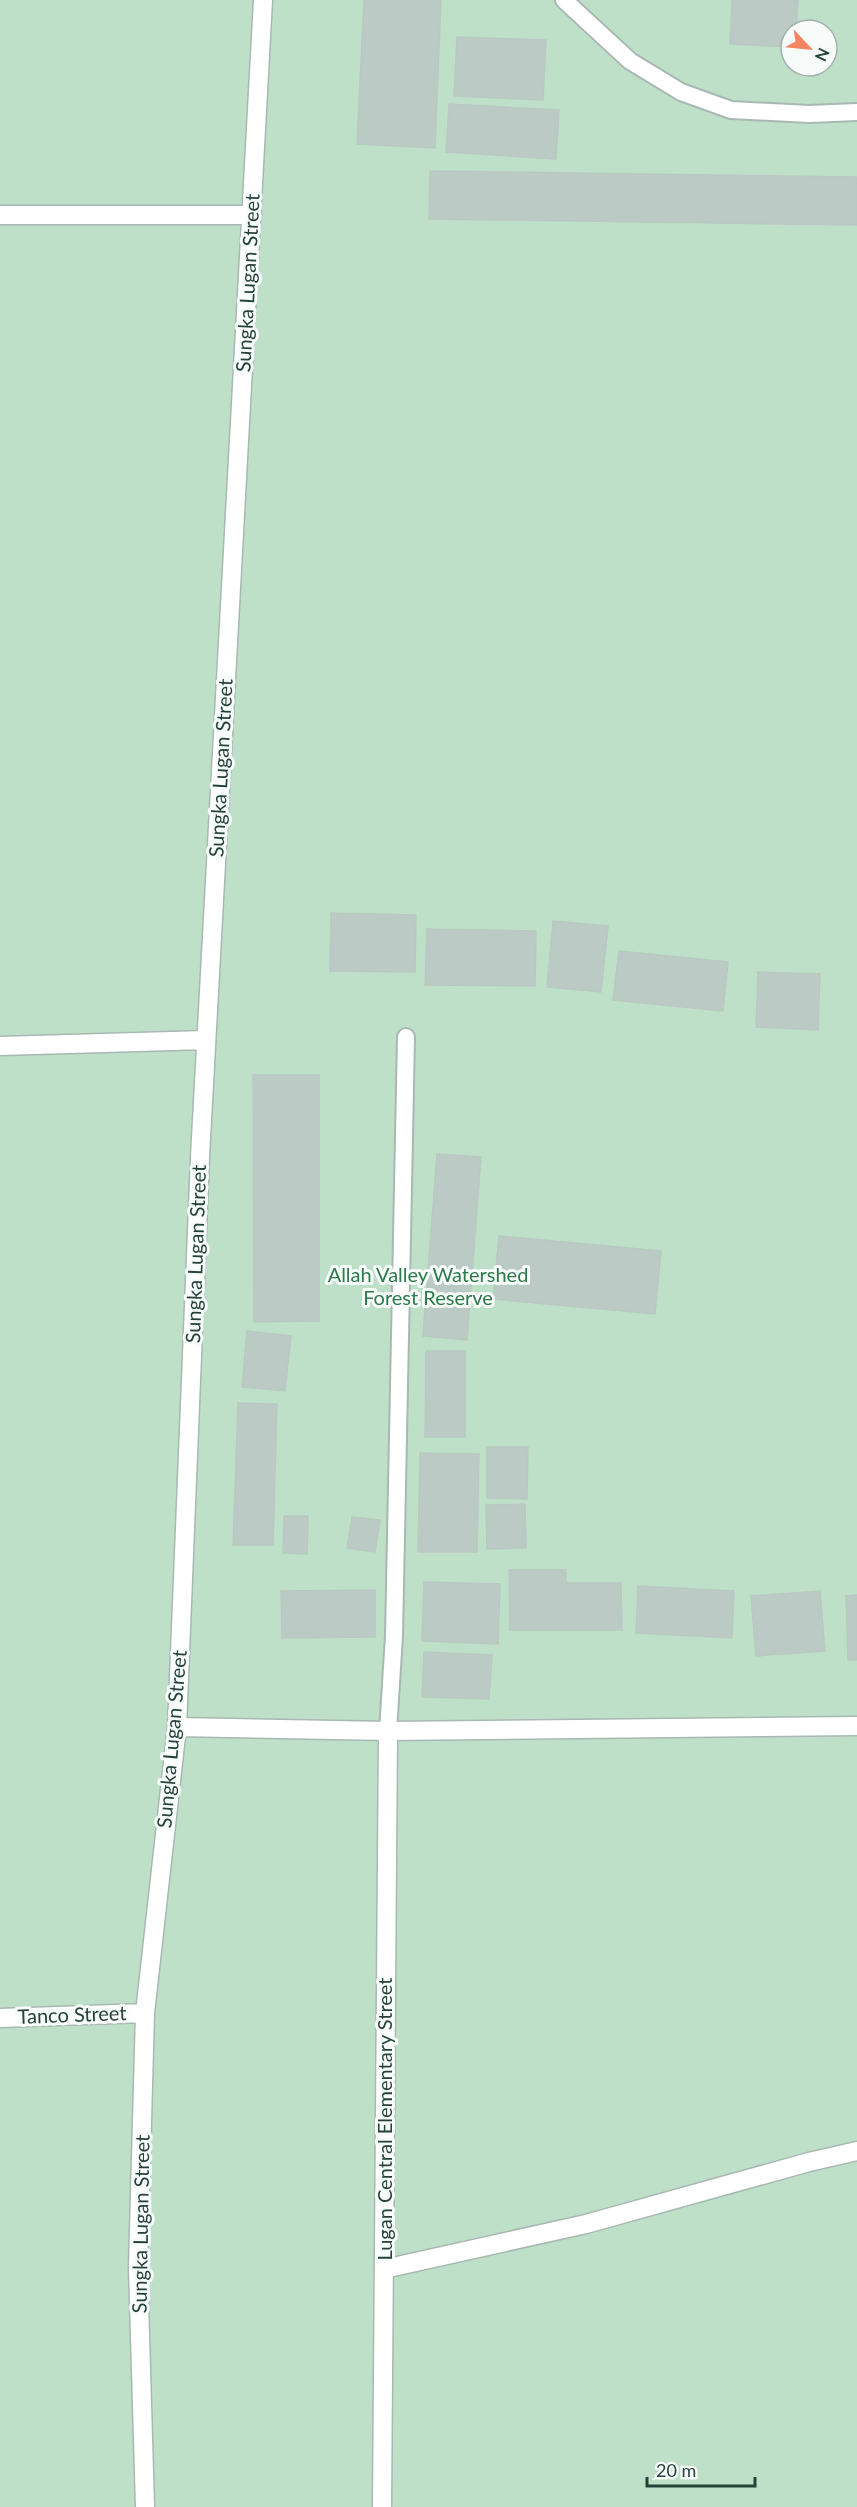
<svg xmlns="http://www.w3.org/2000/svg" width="857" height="2507" viewBox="0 0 857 2507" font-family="Lato,sans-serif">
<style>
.green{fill:#bfe0c8;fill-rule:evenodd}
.building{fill:#bbcac4;stroke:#b8c9c2;stroke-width:1.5}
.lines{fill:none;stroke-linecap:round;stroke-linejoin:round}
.lane-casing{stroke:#a8b8b2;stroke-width:20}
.street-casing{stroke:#a8b8b2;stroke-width:21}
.lane{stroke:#fff;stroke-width:16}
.street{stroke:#fff;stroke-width:18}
.labels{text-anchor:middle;stroke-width:6;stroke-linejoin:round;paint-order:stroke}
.street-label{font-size:20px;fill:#24423a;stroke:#f7fbf9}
.park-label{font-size:20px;fill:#2d7a4b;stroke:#f7fbf9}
</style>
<rect width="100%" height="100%" fill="#e6efeb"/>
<path class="green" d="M0,0H857V2507H0ZM791,30H827V66H791Z"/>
<path class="building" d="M364,0H441L435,148L357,144Z
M732,0H798L796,30H791V47L730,44Z
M457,37L546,40L543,100L454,96Z
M449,104L559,110L556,159L446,152Z
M430,171L857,177V225L429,219Z
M331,913L416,915L415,972L330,971Z
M553,921L608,926L601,992L547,987Z
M427,929L536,931L535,986L425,985Z
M619,951L728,962L723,1011L613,1000Z
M758,972L820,974L818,1030L756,1027Z
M253,1075H319V1321L254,1322Z
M437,1154L481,1157L467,1340L423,1336Z
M499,1236L661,1251L655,1314L493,1299Z
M247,1331L291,1336L285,1391L242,1387Z
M426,1351H465V1437H425Z
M238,1403L277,1404L273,1545H233Z
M487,1447H528L527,1499L487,1498Z
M420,1453L479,1454L477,1552H418Z
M525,1504L526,1548L487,1549L486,1505Z
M284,1516H308L307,1554L283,1553Z
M352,1517L380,1520L375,1552L347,1548Z
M509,1570H566V1583H621L622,1630H510Z
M424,1582L500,1584L498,1644L422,1641Z
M638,1586L734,1591L732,1638L636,1633Z
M375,1590V1637L282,1638L281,1591Z
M820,1591L825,1651L756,1656L751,1596Z
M857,1595V1660H848L846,1596Z
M424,1652L492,1655L489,1699L422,1697Z"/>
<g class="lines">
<defs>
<path id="lane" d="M564,0L630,61L681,92L731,110L809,114L857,112
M388,1731L394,1636L406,1037"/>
<path id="street" d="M0,215H252
M0,1046L206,1040
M177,1727L388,1731L857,1726
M0,2018L145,2013
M384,2269L586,2224L809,2162L857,2151
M145,2507L138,2267L145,2013L177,1727L200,1157L263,0
M382,2507L388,1731"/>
</defs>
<use href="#lane" class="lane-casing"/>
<use href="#street" class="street-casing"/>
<use href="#lane" class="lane"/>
<use href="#street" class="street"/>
</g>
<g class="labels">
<g class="street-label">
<text transform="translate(248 283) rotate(-87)" y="7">Sungka Lugan Street</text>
<text transform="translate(221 768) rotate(-87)" y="7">Sungka Lugan Street</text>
<text transform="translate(196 1254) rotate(-88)" y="7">Sungka Lugan Street</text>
<text transform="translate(172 1739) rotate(-85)" y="7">Sungka Lugan Street</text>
<text transform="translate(72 2015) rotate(-2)" y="7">Tanco Street</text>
<text transform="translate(385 2119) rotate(-90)" y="7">Lugan Central Elementary Street</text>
<text transform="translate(141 2224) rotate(-89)" y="7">Sungka Lugan Street</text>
</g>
<g class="park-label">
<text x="428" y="1282">Allah Valley Watershed<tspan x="428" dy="23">Forest Reserve</tspan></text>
</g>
</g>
<g transform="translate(809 48) rotate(116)"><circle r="28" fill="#f7fbf9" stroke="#a3b1ad" stroke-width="1.5"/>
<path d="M0-4.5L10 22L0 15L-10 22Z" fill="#f4845f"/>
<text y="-9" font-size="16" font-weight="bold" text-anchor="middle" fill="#24423a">N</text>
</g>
<path d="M647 2477v9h108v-9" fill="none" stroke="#24423a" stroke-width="3"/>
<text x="656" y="2477" font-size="18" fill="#24423a" stroke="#f7fbf9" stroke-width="4.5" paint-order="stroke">20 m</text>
</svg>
